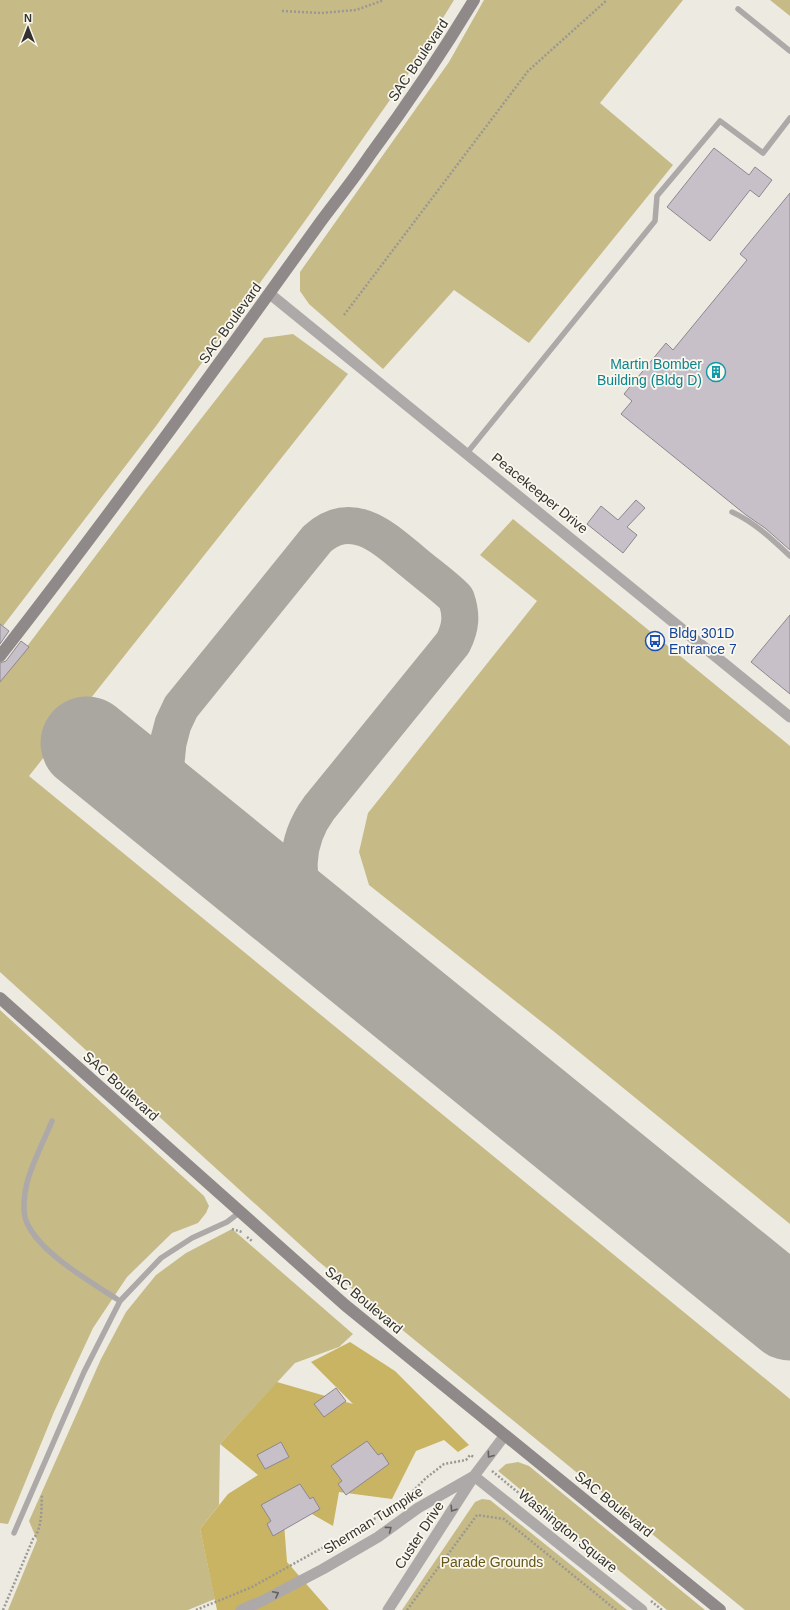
<svg xmlns="http://www.w3.org/2000/svg" width="790" height="1610" viewBox="0 0 790 1610" font-family="Arial,sans-serif">
<style>
.green{fill:#c6ba87}
.forest{fill:#c8b463}
.lines{fill:none;stroke-linecap:round;stroke-linejoin:round}
.taxiway{stroke:#a9a7a0;stroke-width:37}
.runway{stroke:#a9a7a0;stroke-width:93}
.building{fill:#c7c0c9;stroke:#8d878f}
.path{stroke:#9a9891;stroke-width:2.5;stroke-dasharray:2 2;stroke-linecap:butt}
.lane{stroke:#aea9a9;stroke-width:5.5}
.street{stroke:#aea9a9;stroke-width:11}
.secondary{stroke:#908989;stroke-width:12}
.oneway{stroke:#64625f}
.labels{text-anchor:middle;stroke-width:3.5;stroke-linejoin:round;paint-order:stroke}
.street-label{font-size:14px;fill:#33322e;stroke:#faf8ee}
.culture-label{font-size:14px;fill:#0d838f;stroke:#faf8ee;text-anchor:end}
.transit-label{font-size:14px;fill:#164399;stroke:#faf8ee;text-anchor:start}
.park-label{font-size:14px;fill:#655719;stroke:#faf8ee}
</style>
<rect width="100%" height="100%" fill="#edebe1"/>
<path class="green" d="M0,0H454L411,70L307,218L156,426L3,626L0,624Z
M484,0H683L600,103L673,165L529,343L454,290L383,369L309,304L300,291V272L449,62Z
M770,0H790V16Z
M293,334L348,374L29,776L790,1399V1610H745L318,1261L0,972V682L147,488L264,338Z
M513,519L790,746V1224L557,1034L369,885L359,852L368,813L537,601L480,555Z
M0,1010L204,1196L209,1206L206,1213L198,1223L172,1233L127,1277L93,1328L54,1412L8,1524L0,1523Z
M232,1229L353,1334L339,1347L295,1363L220,1444L219,1505L200,1529L215,1599L188,1610H8L37,1540L29,1521L101,1359L126,1312L156,1275L186,1253Z
M518,1462L529,1466L705,1610H667L498,1471L506,1464Z
M482,1499L490,1500L627,1610H402L475,1502Z"/>
<path class="forest" d="M350,1342L395,1371L469,1445L458,1452L444,1440L416,1451L392,1499L339,1492L333,1526L282,1497L287,1562L329,1610H217L200,1529L228,1494L258,1475L220,1444L277,1382L353,1404L311,1362Z"/>
<g class="lines">
<path class="taxiway" d="M204,838L184,813L173,794L167,772L166,762L168,743L173,724L181,707L317,539C353,507 385,539 413,562C427,574 443,585 456,598C462,615 461,627 453,643L319,808C294,842 293,882 314,918C320,928 328,936 335,945"/>
<path class="runway" d="M87,743L790,1314"/>
</g>
<path class="building" d="M714,148L749,175L755,167L772,180L759,197L750,190L710,241L667,207Z
M790,193V550L765,528L746,515L621,414L632,401L624,394L666,343L673,350L747,260L740,254Z
M636,500L645,508L627,527L637,535L623,553L587,524L601,506L618,520Z
M790,615V694L751,662Z
M0,624L9,631L0,644Z
M21,641L29,647L0,682V663L6,661Z
M336,1388L346,1401L324,1417L314,1404Z
M367,1441L378,1455L382,1453L389,1464L346,1495L338,1484L342,1481L331,1466Z
M281,1442L289,1457L265,1469L257,1455Z
M300,1484L310,1499L313,1497L320,1509L273,1536L267,1524L271,1521L261,1505Z"/>
<g class="lines">
<path class="path" d="M282,11L321,13L356,10L384,0
M344,315L528,71L607,0
M232,1229L242,1232
M247,1237L252,1241
M492,1471L604,1563
M651,1601L662,1610
M3,1610L33,1539C43,1528 41,1508 42,1494
M196,1610L252,1587L374,1519L402,1502L426,1478L444,1464L466,1460L470,1455L474,1457
M407,1610L477,1515L504,1519L616,1610"/>
<path class="lane" d="M738,9L790,51
M467,453L655,221L657,196L720,121L763,153L790,118
M732,512C754,522 772,539 790,556
M52,1121C44,1141 32,1163 27,1183C24,1194 22,1212 27,1223C41,1254 91,1282 120,1301
M14,1533L84,1372L120,1301L161,1258L192,1238L227,1222L240,1212"/>
<path class="street" d="M270,294L790,717
M474,1476L642,1610
M241,1610L262,1601L323,1569L378,1537L418,1508L474,1476
M388,1610L474,1476L505,1435"/>
<path class="secondary" d="M0,656C110,515 215,369 319,224C336,201 354,179 370,155C407,105 442,53 474,0
M0,998L345,1305L720,1610"/>
</g>
<defs><path id="oneway-chevron" d="M-2-3.5L2.5 0L-2 3.5" fill="none" stroke-width="1.6" stroke-linecap="round" stroke-linejoin="round"/></defs>
<g class="oneway">
<use href="#oneway-chevron" transform="translate(490 1455) rotate(126)"/>
<use href="#oneway-chevron" transform="translate(453 1509) rotate(123)"/>
<use href="#oneway-chevron" transform="translate(389 1529) rotate(-37)"/>
<use href="#oneway-chevron" transform="translate(276 1594) rotate(-27)"/>
</g>
<defs>
<symbol id="building-ring" viewBox="-11 -11 22 22"><circle r="9.5" fill="#faf8ee" stroke="#0f9aa8" stroke-width="1.5"/><path d="M-4-6H4V6H1V3H-1V6H-4ZM-2.5-4.3h1.7v1.8h-1.7ZM.8-4.3h1.7v1.8H.8ZM-2.5-1h1.7V.8h-1.7ZM.8-1h1.7V.8H.8Z" fill="#0f9aa8"/></symbol>
<symbol id="bus-ring" viewBox="-11 -11 22 22"><circle r="9.5" fill="#faf8ee" stroke="#1a4fb4" stroke-width="1.5"/><path d="M-5-6H5V4H4V6H2V4H-2V6H-4V4H-5ZM-3.5-4V0h7V-4ZM-3.5 1.2v1.5H-2V1.2ZM2 1.2v1.5H3.5V1.2Z" fill="#1a4fb4"/></symbol>
</defs>
<g fill-rule="evenodd">
<use href="#building-ring" x="705" y="361" width="22" height="22"/>
<use href="#bus-ring" x="644" y="630" width="22" height="22"/>
</g>
<g class="labels">
<g class="street-label">
<text transform="translate(418 60) rotate(-56)" y="5">SAC Boulevard</text>
<text transform="translate(230 323) rotate(-54)" y="5">SAC Boulevard</text>
<text transform="translate(540 493) rotate(39)" y="5">Peacekeeper Drive</text>
<text transform="translate(121 1086) rotate(42)" y="5">SAC Boulevard</text>
<text transform="translate(364 1300) rotate(40)" y="5">SAC Boulevard</text>
<text transform="translate(614 1504) rotate(39)" y="5">SAC Boulevard</text>
<text transform="translate(373 1520) rotate(-32)" y="5">Sherman Turnpike</text>
<text transform="translate(568 1531) rotate(39)" y="5">Washington Square</text>
<text transform="translate(419 1535) rotate(-57)" y="5">Custer Drive</text>
</g>
<g class="culture-label">
<text x="702" y="369">Martin Bomber<tspan x="702" dy="16">Building (Bldg D)</tspan></text>
</g>
<g class="transit-label">
<text x="669" y="638">Bldg 301D<tspan x="669" dy="16">Entrance 7</tspan></text>
</g>
<g class="park-label">
<text x="492" y="1567">Parade Grounds</text>
</g>
</g>
<g transform="translate(28 28)" stroke="#faf8ee" stroke-width="3" paint-order="stroke">
<path d="M0-3L7 15L0 10L-7 15Z" fill="#33322e"/>
<text y="-6" font-size="11" font-weight="bold" text-anchor="middle" fill="#33322e">N</text>
</g>
</svg>
